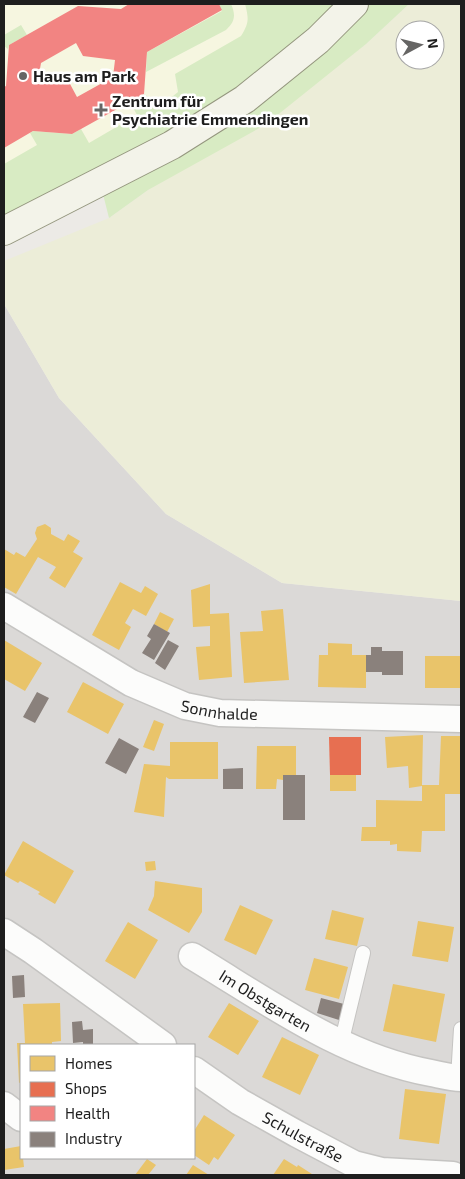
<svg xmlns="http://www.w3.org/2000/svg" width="465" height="1179" viewBox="0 0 465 1179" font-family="'Exo 2',sans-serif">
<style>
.residential{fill:#dbd9d7;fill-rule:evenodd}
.education{fill:#f6f6e0}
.farmland{fill:#ecedd8;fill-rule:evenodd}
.grass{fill:#d8ebc3}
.homes{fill:#e9c46a}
.shops{fill:#e76f51}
.health{fill:#f28482;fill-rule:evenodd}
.industry{fill:#8a817c}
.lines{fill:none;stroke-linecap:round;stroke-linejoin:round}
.lane-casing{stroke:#c5c4c2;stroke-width:16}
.street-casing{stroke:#c5c4c2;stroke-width:29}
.secondary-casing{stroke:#94967e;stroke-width:30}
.lane{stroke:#fcfcfb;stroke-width:14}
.street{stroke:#fcfcfb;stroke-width:26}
.secondary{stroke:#f3f3e9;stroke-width:28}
.poi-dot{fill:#666564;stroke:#fff;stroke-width:2}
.labels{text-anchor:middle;stroke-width:5;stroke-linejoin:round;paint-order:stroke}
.poi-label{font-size:16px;font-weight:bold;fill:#1e1e1e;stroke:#fff;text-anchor:start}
.street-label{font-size:16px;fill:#1e1e1e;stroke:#fff}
</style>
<rect width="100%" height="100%" fill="#eceae6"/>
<path class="residential" d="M4,304L59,398L166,514L282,583L461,601V1175H4ZM21,1045H194V1158H21Z"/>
<path class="education" d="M4,4H334L4,217Z"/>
<path class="farmland" d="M409,4H461V601L282,583L166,514L59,398L4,304V261L109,218L148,190L366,44ZM405,30H435V60H405Z"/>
<path class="grass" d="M219,4H231C236,15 235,22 226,30L146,72L147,52L222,11Z
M245,4H409L366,44L265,125L148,190L109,218L97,170L4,217V164L37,145L30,133L33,131L72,134L81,129L89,143L137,115L130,102L144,94L162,105L178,92L175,74L241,36C249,23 249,19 245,4Z
M21,25L27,35L9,45L8,49L4,46V35Z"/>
<path class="homes" d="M45,524L51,528V534L64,541L68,534L80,541L73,552L83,558L65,588L49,578L56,567L38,557L16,594L4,587V549L14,555L16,552L25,557L37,539L35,533L37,527Z
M120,582L141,593L145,586L158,594L146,616L133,609L125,623L131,627L119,650L92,635Z
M210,584V614L229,613L232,677L199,680L196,647L210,646V626L193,627L191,590Z
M283,609L289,680L244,683L240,632L263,631L261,611Z
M160,612L174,619L167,632L154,624Z
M4,640L42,663L25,691L4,679Z
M328,643L352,644V655H366V688L318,687L319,655H328Z
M425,656H461V688H425Z
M83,682L124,704L108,734L67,712Z
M154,720L164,724L154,751L143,747Z
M423,735L422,785H439L441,736H461V794H445V831H422L421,852L397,851V844L390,845V841H361L362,827H376V800L422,801V786L409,788L408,766L387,768L385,737Z
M170,742H218V779H169L166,777L164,817L134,812L144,764L170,766Z
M257,746H296V775H283V780L277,779L276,789H256Z
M330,775H356V791H330Z
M23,841L74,871L55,904L38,894L40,892L20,881L18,883L4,875Z
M155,861L156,870L146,871L145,862Z
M155,881L202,888V912L189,933L148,910L154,896Z
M240,905L273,920L256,955L224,940Z
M332,910L364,918L357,946L325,939Z
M418,921L454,927L448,962L412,956Z
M128,922L158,940L135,979L105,961Z
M314,958L348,967L339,999L305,990Z
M393,984L445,994L436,1042L383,1031Z
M60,1003L61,1041L52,1042V1045H21V1082L19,1083L17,1043H25L23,1004Z
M229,1003L259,1021L238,1055L208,1037Z
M282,1037L319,1055L300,1095L262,1077Z
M405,1089L446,1094L439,1144L399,1139Z
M204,1115L235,1135L218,1160L214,1157L209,1165L194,1155V1131Z
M21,1146V1158H23L24,1167L4,1170V1149Z
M147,1159L156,1165L148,1175H135Z
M284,1159L297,1167L298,1165L312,1174L311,1175H273Z
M193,1165L209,1175H186Z"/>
<path class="shops" d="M329,737H361V775H330Z"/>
<path class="health" d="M129,4H219L222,10L147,52L144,94L72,134L33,131L4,148V87L6,86L9,45L78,6L121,9ZM76,43L83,56L115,60L113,77L77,97L70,84L38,80L41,63Z"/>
<path class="industry" d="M154,624L170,633L154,660L142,653L151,639L147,636Z
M168,640L179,646L165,670L155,663Z
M371,647H382V651H403V675H382V672H366V655H371Z
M37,692L49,698L35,723L23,717Z
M119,738L139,749L126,774L105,763Z
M243,768V789H223V769Z
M283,775H305V820H283Z
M24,975L25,997L13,998L12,976Z
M321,998L344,1004L339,1020L317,1013Z
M82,1021L83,1030L93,1029V1045H83V1042L73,1043L72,1022Z"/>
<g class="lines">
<defs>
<path id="lane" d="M341,1044L363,953
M458,1078L461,1029"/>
<g id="street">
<path id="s1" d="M4,606L131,683L185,706L220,713L461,719"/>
<path d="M4,932L33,951L163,1045"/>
<path id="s2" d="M192,956C267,1001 343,1057 431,1073C441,1075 451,1078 461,1078"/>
<path id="s3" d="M194,1070L240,1102L297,1134L354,1164L382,1171L453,1175"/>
<path d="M4,1105L21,1118"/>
</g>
<path id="secondary" d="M4,231L172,145L245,99L318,40L354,4"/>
</defs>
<use href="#lane" class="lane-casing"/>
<use href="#street" class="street-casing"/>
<use href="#secondary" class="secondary-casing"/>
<use href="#lane" class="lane"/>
<use href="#street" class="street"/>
<use href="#secondary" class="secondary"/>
</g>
<g class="poi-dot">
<circle cx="23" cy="76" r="5"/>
<path d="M98.5 102.5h5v5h5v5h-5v5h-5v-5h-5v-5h5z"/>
</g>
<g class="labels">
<g class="poi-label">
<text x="33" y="82">Haus am Park</text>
<text x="112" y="107">Zentrum für<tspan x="112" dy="18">Psychiatrie Emmendingen</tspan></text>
</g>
<g class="street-label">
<text dy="6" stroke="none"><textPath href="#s1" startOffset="242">Sonnhalde</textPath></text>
<text dy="6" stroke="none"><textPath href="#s2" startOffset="86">Im Obstgarten</textPath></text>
<text dy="6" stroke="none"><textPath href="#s3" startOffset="128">Schulstraße</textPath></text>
</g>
</g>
<rect width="465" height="1179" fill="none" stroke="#1e1e1e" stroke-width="10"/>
<rect x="20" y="1044" width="175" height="115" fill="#ffffff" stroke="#a5a5a5"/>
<rect x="30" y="1056" width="25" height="15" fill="#e9c46a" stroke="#a5a5a5"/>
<text x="65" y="1069" font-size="15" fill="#1e1e1e">Homes</text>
<rect x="30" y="1082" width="25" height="15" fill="#e76f51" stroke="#a5a5a5"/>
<text x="65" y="1094" font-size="15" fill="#1e1e1e">Shops</text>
<rect x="30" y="1106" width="25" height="15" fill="#f28482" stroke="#a5a5a5"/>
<text x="65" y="1119" font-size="15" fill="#1e1e1e">Health</text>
<rect x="30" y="1132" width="25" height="15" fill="#8a817c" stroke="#a5a5a5"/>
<text x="65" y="1144" font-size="15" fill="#1e1e1e">Industry</text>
<g transform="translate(420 45) rotate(83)"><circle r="24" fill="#ffffff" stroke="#a5a5a5"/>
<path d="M0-4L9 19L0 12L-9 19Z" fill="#666564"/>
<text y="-8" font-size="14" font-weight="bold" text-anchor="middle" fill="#1e1e1e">N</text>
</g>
</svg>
